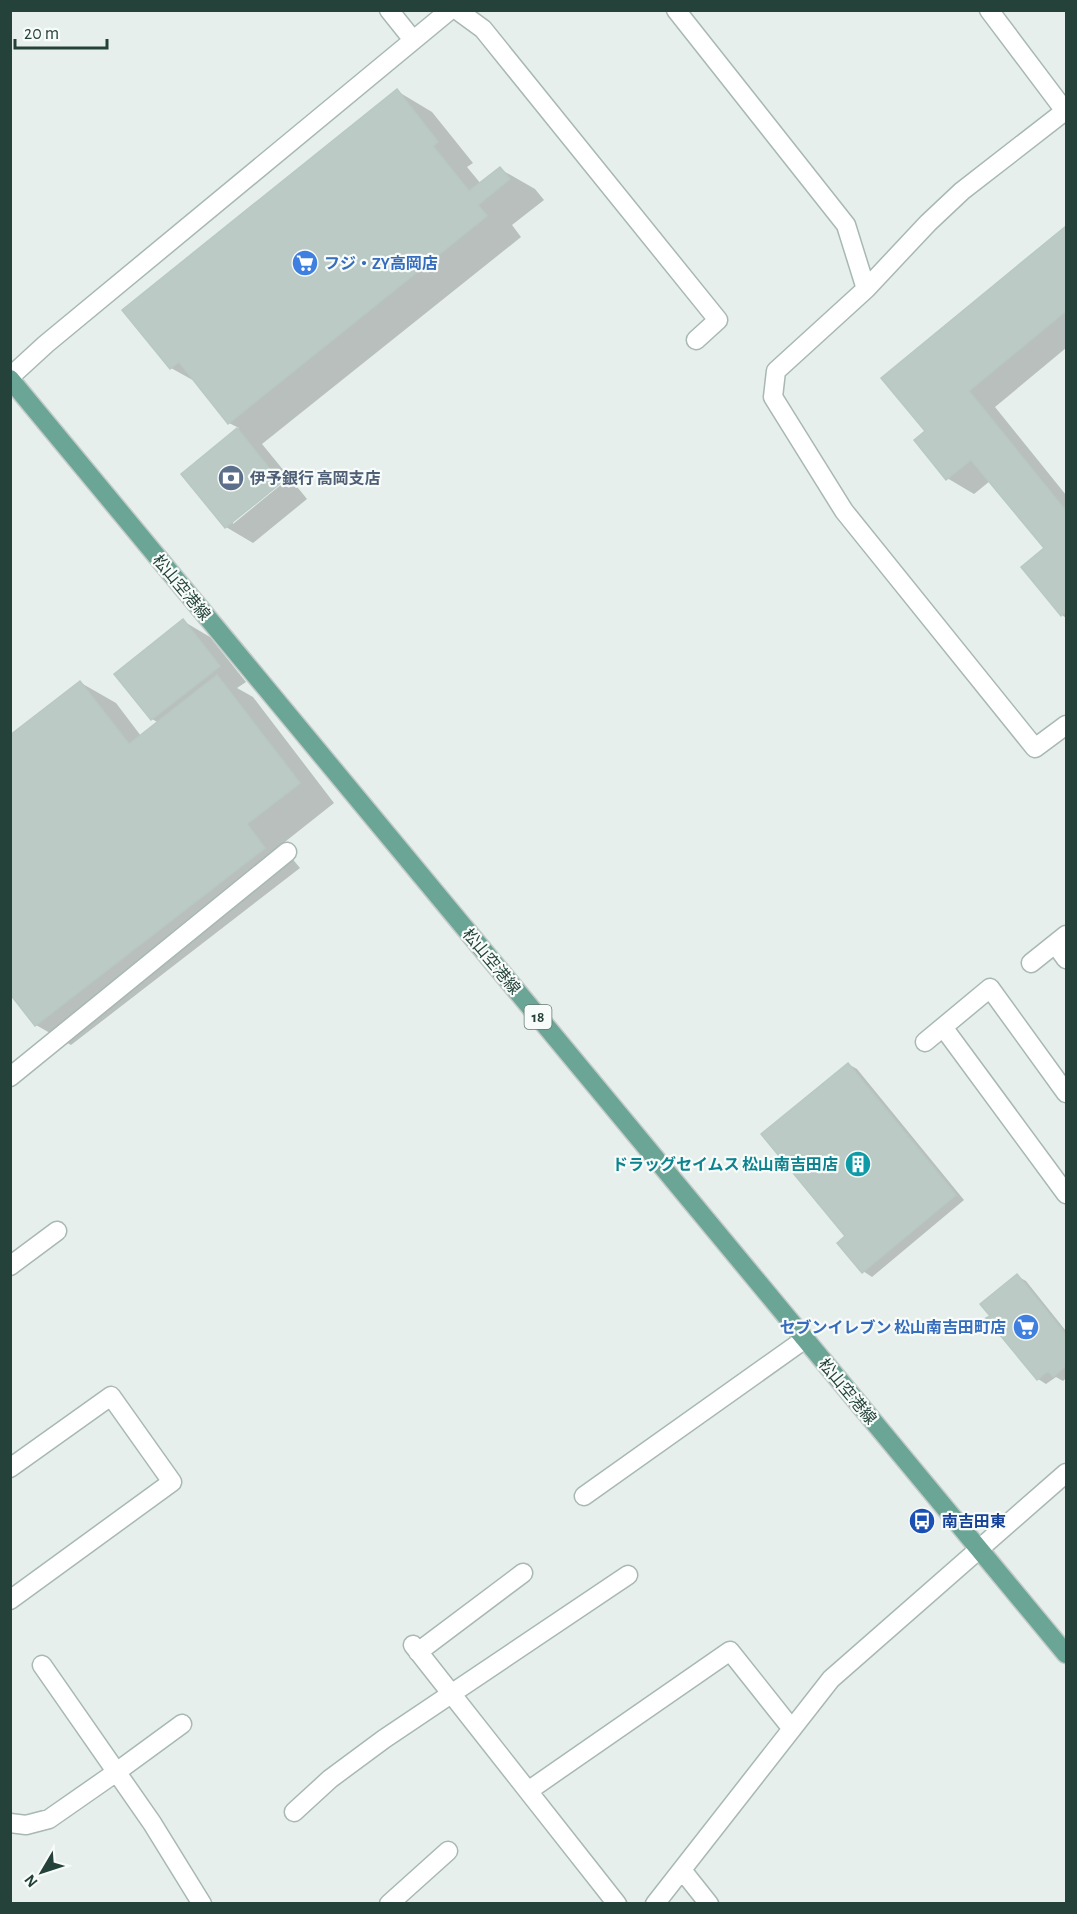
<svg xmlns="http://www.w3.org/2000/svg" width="1077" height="1914" viewBox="0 0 1077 1914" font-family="'Alegreya Sans','Noto Sans JP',sans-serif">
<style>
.shadow{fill:#0003;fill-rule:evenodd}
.building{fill:#bbcac4;stroke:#b8c9c2;stroke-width:1.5}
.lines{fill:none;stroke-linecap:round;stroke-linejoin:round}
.minor-casing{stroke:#a8b8b2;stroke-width:21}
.primary-casing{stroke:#c2cac8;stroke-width:21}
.minor{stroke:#fff;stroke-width:18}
.primary{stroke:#6aa596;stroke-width:18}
.labels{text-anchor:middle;stroke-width:4.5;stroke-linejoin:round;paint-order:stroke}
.shield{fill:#f7fbf9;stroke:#637a73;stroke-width:1.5}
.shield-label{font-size:15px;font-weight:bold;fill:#24423a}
.shop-label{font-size:16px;font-weight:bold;fill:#366cbe;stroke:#f7fbf9;text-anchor:start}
.service-label{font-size:16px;font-weight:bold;fill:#4e5e75;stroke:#f7fbf9;text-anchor:start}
.street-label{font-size:16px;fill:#24423a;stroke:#f7fbf9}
.culture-label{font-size:16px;font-weight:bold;fill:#0d838f;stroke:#f7fbf9;text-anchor:end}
.transit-label{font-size:16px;font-weight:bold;fill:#164399;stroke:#f7fbf9;text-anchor:start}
</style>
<rect width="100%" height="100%" fill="#e6efeb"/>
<path class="shadow" d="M397,91L432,112L473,163L467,167L481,184L500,169L535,189L544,200L512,225L521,237L262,444L307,499L253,543L226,527L183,474L239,428L229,423L198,383L171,368ZM286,477L288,479L233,524V520Z
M1066,228V348L995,407L1066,495V618L1062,615L1046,549L990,481L974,494L947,478L927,431L883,378Z
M183,621L210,637L246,682L237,688L253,697L334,803L281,845L300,868L71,1045L36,1025L81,683L116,703L141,736L159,723L152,719Z
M848,1064L857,1069L964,1200L872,1277L863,1271L847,1236Z
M1017,1276L1026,1281L1066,1331V1378L1063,1381L1056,1377L1046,1384L1038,1379Z"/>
<path class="building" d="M397,89L438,142L433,146L469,191L500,167L510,179L478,205L487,216L228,424L179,362L170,369L122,310Z
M1066,226V311L969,391L1066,511V611L1061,616L1021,567L1044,548L971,460L946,480L914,440L925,431L881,378Z
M237,428L281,483L225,528L181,474Z
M183,619L220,666L151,720L114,674Z
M217,675L300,783L247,824L265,848L35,1026L10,994V735L80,681L129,744Z
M848,1063L956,1195L862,1273L837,1243L845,1236L761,1134Z
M1017,1274L1066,1335V1366L1053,1377L1048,1371L1037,1380L986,1318L990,1316L980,1304Z"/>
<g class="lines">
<defs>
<path id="minor" d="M389,10L413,40
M457,10L483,29L718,320L696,340
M676,10L846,225L866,289L776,371L773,397L844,511L1035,748L1066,725
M866,289L928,223L962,191L1065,111L989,10
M10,377L46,344L450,10
M1055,944L1066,959
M1031,963L1066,935
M943,1027L1066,1194
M925,1042L990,988L1066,1093
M10,1077L287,852
M10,1266L57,1231
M10,1468L111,1396L172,1482L10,1600
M584,1496L805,1339
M413,1645L617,1904
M418,1652L523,1573
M42,1665L152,1823L202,1904
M528,1791L730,1651L792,1729
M294,1812L330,1779L384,1739L628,1575
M10,1823L26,1825L49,1819L115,1773L182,1724
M682,1870L709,1904
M389,1904L448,1851
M655,1904L831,1679L1066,1473"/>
<path id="primary" d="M10,379L1066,1654"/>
</defs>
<use href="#minor" class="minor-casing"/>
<use href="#primary" class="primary-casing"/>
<use href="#minor" class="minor"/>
<use href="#primary" class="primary"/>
</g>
<defs>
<symbol id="supermarket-disc" viewBox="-11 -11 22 22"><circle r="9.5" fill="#3f7fe0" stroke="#f7fbf9"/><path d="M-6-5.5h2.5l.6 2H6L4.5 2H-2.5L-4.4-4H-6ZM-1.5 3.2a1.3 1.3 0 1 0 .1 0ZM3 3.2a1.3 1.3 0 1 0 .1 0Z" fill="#fff"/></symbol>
<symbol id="bank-disc" viewBox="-11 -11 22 22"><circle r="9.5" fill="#5c6f8a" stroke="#f7fbf9"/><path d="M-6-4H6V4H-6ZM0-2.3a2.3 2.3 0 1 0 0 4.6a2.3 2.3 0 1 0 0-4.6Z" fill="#fff"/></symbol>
<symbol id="building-disc" viewBox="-11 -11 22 22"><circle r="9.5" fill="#0f9aa8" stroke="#f7fbf9"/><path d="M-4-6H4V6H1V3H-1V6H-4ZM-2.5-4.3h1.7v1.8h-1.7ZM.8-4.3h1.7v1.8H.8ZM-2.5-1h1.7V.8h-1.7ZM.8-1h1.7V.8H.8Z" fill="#fff"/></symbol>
<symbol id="bus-disc" viewBox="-11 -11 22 22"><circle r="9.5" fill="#1a4fb4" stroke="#f7fbf9"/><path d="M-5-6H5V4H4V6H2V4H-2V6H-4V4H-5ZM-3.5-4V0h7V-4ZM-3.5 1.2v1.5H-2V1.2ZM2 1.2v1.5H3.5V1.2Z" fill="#fff"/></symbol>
</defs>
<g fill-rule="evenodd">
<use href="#supermarket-disc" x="290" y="248" width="30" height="30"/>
<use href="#bank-disc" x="216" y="463" width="30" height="30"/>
<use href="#building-disc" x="843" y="1149" width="30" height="30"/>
<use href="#supermarket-disc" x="1011" y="1312" width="30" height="30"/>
<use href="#bus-disc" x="907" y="1506" width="30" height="30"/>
</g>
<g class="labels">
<rect class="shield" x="524.5" y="1005" width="27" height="24" rx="4.5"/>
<g class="shield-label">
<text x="538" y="1022">18</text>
</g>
<g class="shop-label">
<text x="324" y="269">フジ・ZY高岡店</text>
<text x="1006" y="1333" text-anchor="end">セブンイレブン 松山南吉田町店</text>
</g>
<g class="service-label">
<text x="250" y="484">伊予銀行 高岡支店</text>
</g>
<g class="street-label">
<text transform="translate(182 587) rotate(50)" y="6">松山空港線</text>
<text transform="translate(492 961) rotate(50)" y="6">松山空港線</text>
<text transform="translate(848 1391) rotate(50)" y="6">松山空港線</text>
</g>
<g class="culture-label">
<text x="838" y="1170">ドラッグセイムス 松山南吉田店</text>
</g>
<g class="transit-label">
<text x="942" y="1527">南吉田東</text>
</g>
</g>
<rect width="1077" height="1914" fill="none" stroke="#24423a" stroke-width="24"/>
<g transform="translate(42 1872) rotate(231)" stroke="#f7fbf9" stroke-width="4.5" paint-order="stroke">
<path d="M0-4.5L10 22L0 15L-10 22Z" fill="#24423a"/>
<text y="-9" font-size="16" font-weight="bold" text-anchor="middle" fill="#24423a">N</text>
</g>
<path d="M15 39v9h92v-9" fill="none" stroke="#24423a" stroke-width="3"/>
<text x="24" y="39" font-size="18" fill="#24423a" stroke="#f7fbf9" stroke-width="4.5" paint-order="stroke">20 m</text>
</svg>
